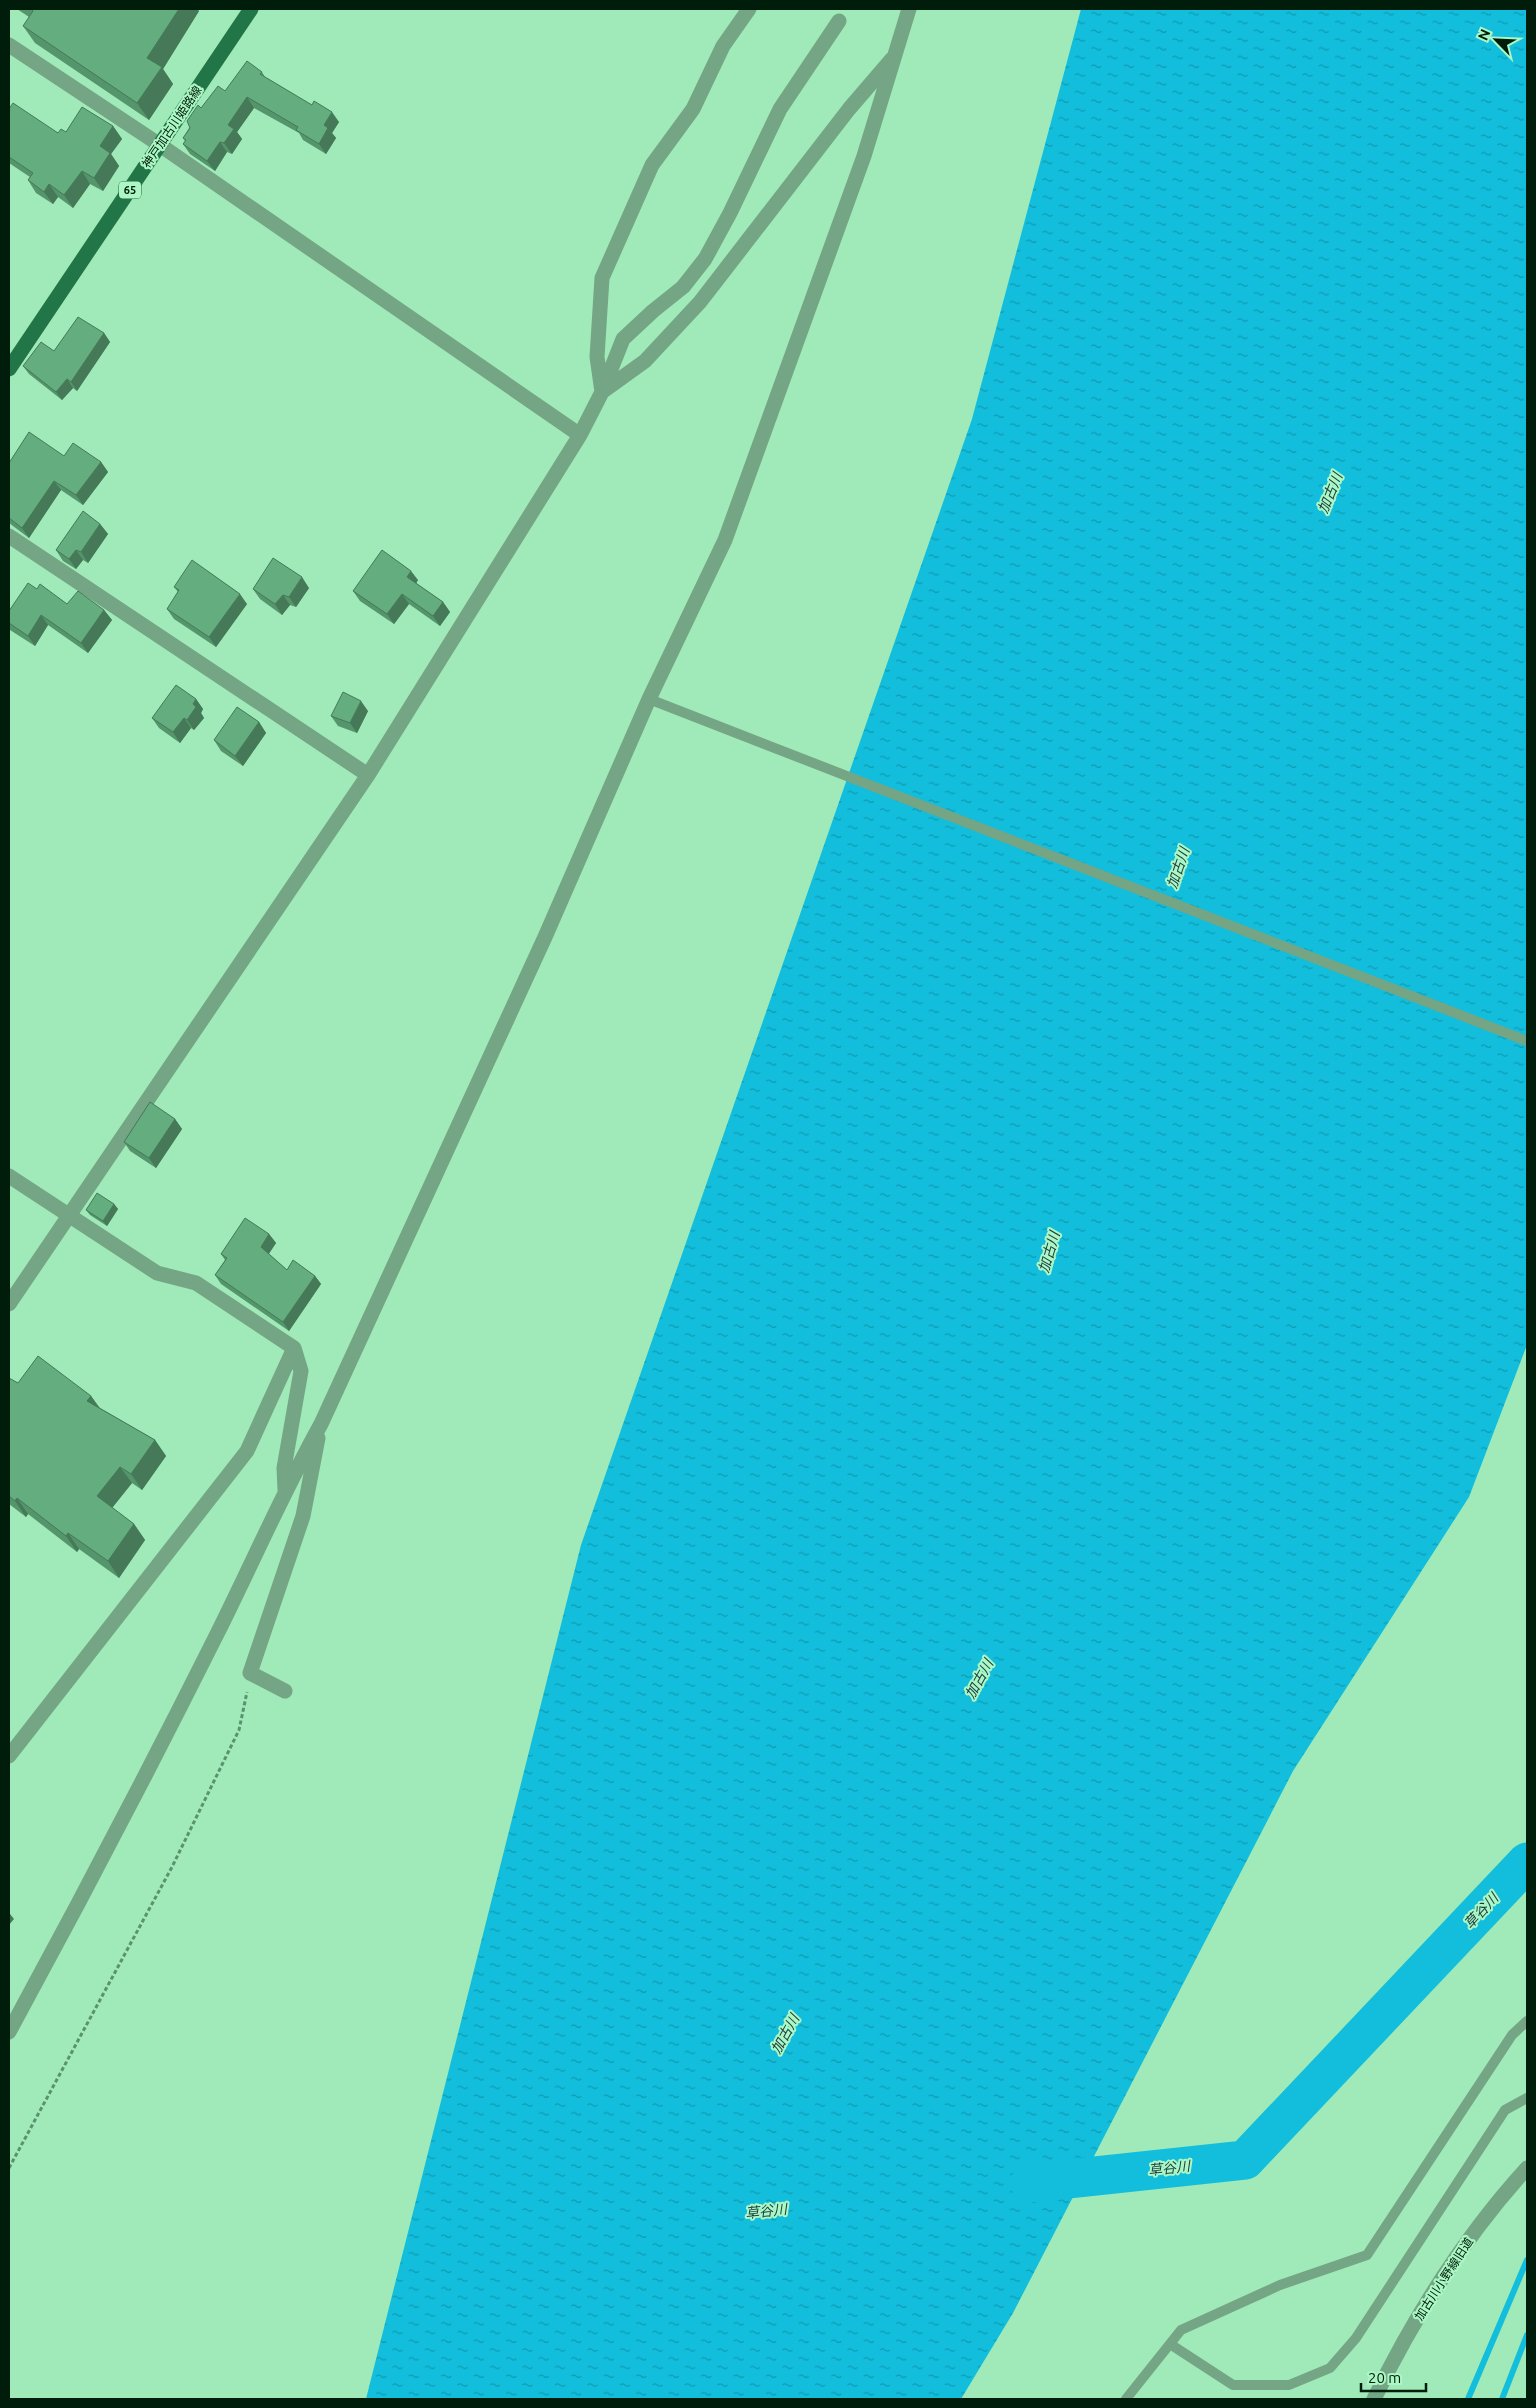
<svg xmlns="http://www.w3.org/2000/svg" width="1536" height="2408" viewBox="0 0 1536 2408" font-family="Ubuntu,'Noto Sans JP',sans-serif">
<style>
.water{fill:url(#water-ripples)}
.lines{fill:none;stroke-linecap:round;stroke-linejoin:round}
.stream{stroke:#12bedc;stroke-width:6}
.river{stroke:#12bedc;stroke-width:39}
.path{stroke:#5b926e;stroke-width:3;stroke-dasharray:4 2.5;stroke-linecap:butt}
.service{stroke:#74a584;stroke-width:10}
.minor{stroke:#74a584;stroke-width:15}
.tertiary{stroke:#74a584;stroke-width:15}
.primary{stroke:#217547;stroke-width:15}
.wall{fill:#55956c}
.shaded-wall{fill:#457958}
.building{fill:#63ad7e;stroke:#457958}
.labels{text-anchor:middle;stroke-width:4;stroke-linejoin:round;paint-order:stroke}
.shield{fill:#acf8c5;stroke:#345f44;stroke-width:1}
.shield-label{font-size:11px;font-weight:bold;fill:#001d0c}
.street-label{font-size:12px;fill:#001d0c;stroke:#acf8c5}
.water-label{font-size:14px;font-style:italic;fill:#1c3b42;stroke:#acf8c5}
</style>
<defs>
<pattern id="water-ripples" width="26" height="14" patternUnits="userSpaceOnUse" patternTransform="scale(1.25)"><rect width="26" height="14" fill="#12bedc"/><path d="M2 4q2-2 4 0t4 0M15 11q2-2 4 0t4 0" fill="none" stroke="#0e9ab1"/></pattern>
</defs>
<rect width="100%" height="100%" fill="#9feab8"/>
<path class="water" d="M1081,9H1527V1345L1469,1497L1293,1771L1013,2313L961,2399H366L581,1545L972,419Z"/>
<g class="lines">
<path class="stream" d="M1468,2399L1527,2260
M1502,2399L1527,2335"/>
<path class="river" d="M1030,2183L1245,2160L1527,1862"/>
<path class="path" d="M9,2168L172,1867L239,1730L247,1692"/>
<path class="service" d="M649,699L1527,1041
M1170,2344L1233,2385H1289L1330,2368L1356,2338L1505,2110L1527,2098
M1126,2399L1181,2330L1280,2285L1367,2255L1512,2035L1527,2021"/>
<path class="minor" d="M839,21L780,109L730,213L705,259L683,287L653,311L623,339L602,392L645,361L700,302L849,109L892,59
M9,45L160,145L580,435
M9,536L368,775
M9,1176L157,1273L196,1283L294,1348L301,1371L284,1468L285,1490
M9,1304L368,775L580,435L602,392L597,357L602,278L652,165L693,109L723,46L749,9
M285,1691L250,1673L303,1516L318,1438
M9,1756L247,1451L294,1348
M9,2032C81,1900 150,1768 217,1634C252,1564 283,1492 321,1424L545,937L649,699L725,540L864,156L909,9"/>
<path class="tertiary" d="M1374,2399C1414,2317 1465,2236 1527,2168"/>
<path class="primary" d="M9,369L251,9"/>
</g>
<path class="wall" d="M17,9H197L199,11L163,69L173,84L149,120L35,43L23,26L29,17Z
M262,72L265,77L339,122L332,133L336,138L326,154L303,140L299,133L254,108L237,132L242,139L232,154L227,152L215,171L190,154L183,144L185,141L183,138L201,108L225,91Z
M9,109L58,133L66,132L113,126L122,139L111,154L119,166L103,191L90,184L73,208L58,197L53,204L36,193L28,180L30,177L9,163Z
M104,333L110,342L77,391L73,388L62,400L29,374L23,366L54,351Z
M64,456L101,462L108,472L83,505L61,490L29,538L9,523V463Z
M100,524L108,534L88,563L83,560L76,569L63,561L56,550Z
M418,580L416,583L443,602L450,612L440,626L409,604L394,624L360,601L353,591Z
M174,587L247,604L216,647L174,619L167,609L178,592Z
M309,588L296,607L290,605L282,615L260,599L253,589Z
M37,589L67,604L104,610L112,620L88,653L48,625L35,646L10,630L9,627V611Z
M196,699L203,709L201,713L204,718L194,730L191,728L180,743L159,728L152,718Z
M368,711L357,733L338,726L331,716Z
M259,722L266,733L243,766L221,751L214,740Z
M175,1119L182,1129L156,1168L130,1151L124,1142Z
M114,1204L118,1209L107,1226L90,1215L86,1210Z
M269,1234L276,1243L269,1254L287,1270L315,1276L321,1284L289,1331L221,1284L215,1275L225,1260L221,1254Z
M9,1378L18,1383L91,1396L100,1408L155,1440L166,1456L142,1490L132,1483L112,1508L134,1524L145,1540L119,1578L79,1549L77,1552L28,1514L26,1517L9,1504Z"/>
<path class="shaded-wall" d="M179,9H197L199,11L163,69L173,84L149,120L137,103L147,58Z
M247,97L254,108L237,132L242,139L232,154L224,143L228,125Z
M332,112L339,122L332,133L336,138L326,154L319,144L324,125Z
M113,126L122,139L111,154L119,166L103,191L94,178L100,146Z
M220,142L227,152L215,171L207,161Z
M82,171L90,184L73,208L64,195Z
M49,184L58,197L53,204L44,192Z
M104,333L110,342L77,391L71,382Z
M67,379L73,388L62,400L56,392Z
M101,462L108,472L83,505L76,495Z
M54,481L61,490L29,538L22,528Z
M100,524L108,534L88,563L81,552Z
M76,550L83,560L76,569L69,559Z
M411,571L418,580L414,587L407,577Z
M302,577L309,588L296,607L289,597Z
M240,594L247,604L216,647L209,637Z
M402,594L409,604L394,624L387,614Z
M283,595L290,605L282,615L275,604Z
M443,602L450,612L440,626L433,616Z
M104,610L112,620L88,653L81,643Z
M41,615L48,625L35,646L28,636Z
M196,699L203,709L201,713L204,718L194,730L187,720L193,704Z
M361,701L368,711L357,733L350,723Z
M184,718L191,728L180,743L173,732Z
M259,722L266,733L243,766L235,756Z
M175,1119L182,1129L156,1168L149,1158Z
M114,1204L118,1209L107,1226L103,1221Z
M269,1234L276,1243L267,1256L261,1247Z
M315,1276L321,1284L289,1331L283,1322Z
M91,1396L102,1412L87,1401Z
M155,1440L166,1456L142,1490L131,1474Z
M120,1467L132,1483L108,1513L97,1496Z
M17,1498L28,1514L26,1517L15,1501Z
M134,1524L145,1540L119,1578L108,1561Z
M68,1533L79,1549L77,1552L66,1536Z
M10,1914L14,1919L9,1925V1916Z"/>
<path class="building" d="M31,9H179L147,58L162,67L137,103L23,26L33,11Z
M247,61L262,72L260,74L312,105L314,101L332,112L324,125L328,128L319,144L296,130L298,127L247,97L228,125L234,129L224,143L220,142L207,161L183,144L186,140L183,138L190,128L187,121L198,105L201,108L218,86L225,91Z
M13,103L58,133L61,129L66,132L82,107L113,126L100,146L110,153L94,178L82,171L64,195L49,184L44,192L28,180L33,173L9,157V109Z
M78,317L104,333L71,382L67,379L56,392L23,366L41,342L54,351Z
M29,432L64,456L73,443L101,462L76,495L54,481L22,528L9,518V463Z
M83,511L100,524L81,552L76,550L69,559L56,550Z
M382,550L411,571L407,577L443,602L433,616L402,594L387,614L353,591Z
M273,558L302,577L289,597L283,595L275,604L253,589Z
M192,560L240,594L209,637L167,609L179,590L174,587Z
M28,583L37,589L40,584L67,604L78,591L104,610L81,643L41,615L28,636L9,623V611Z
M176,685L196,699L193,704L196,707L187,720L184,718L173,732L152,718Z
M343,692L361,701L350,723L331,716Z
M237,707L259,722L235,756L214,740Z
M150,1102L175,1119L149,1158L124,1142Z
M97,1193L114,1204L103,1221L86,1210Z
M245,1218L269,1234L261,1247L287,1270L293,1260L315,1276L283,1322L215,1275L227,1258L221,1254Z
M38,1356L91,1396L87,1401L155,1440L131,1474L120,1467L97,1496L134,1524L108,1561L68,1533L66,1536L17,1498L15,1501L9,1496V1378L18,1383Z"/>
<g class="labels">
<rect class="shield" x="119" y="181.5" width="22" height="17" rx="4"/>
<g class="shield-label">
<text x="130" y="194">65</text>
</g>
<g class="street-label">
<text transform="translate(172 127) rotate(-56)" y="4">神戸加古川姫路線</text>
<text transform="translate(1444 2279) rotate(-57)" y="4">加古川小野線旧道</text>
</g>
<g class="water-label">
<text transform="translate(1330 493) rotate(-68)" y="5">加古川</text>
<text transform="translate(1178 868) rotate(-71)" y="5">加古川</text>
<text transform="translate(1049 1252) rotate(-74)" y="5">加古川</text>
<text transform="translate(979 1679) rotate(-61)" y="5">加古川</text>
<text transform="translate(1481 1911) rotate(-47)" y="5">草谷川</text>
<text transform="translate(785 2034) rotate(-61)" y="5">加古川</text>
<text transform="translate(1169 2168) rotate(-6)" y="5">草谷川</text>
<text transform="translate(766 2211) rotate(-6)" y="5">草谷川</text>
</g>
</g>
<rect width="1536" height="2408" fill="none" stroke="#001d0c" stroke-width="20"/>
<g transform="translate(1496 40) rotate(294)" stroke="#acf8c5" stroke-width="4" paint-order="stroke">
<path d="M0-4L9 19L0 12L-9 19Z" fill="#001d0c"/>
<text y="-8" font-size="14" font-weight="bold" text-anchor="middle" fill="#001d0c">N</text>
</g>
<path d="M1361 2383v8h65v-8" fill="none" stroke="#001d0c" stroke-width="2.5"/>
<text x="1368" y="2383" font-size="15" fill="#001d0c" stroke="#acf8c5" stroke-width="4" paint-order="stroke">20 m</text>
</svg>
